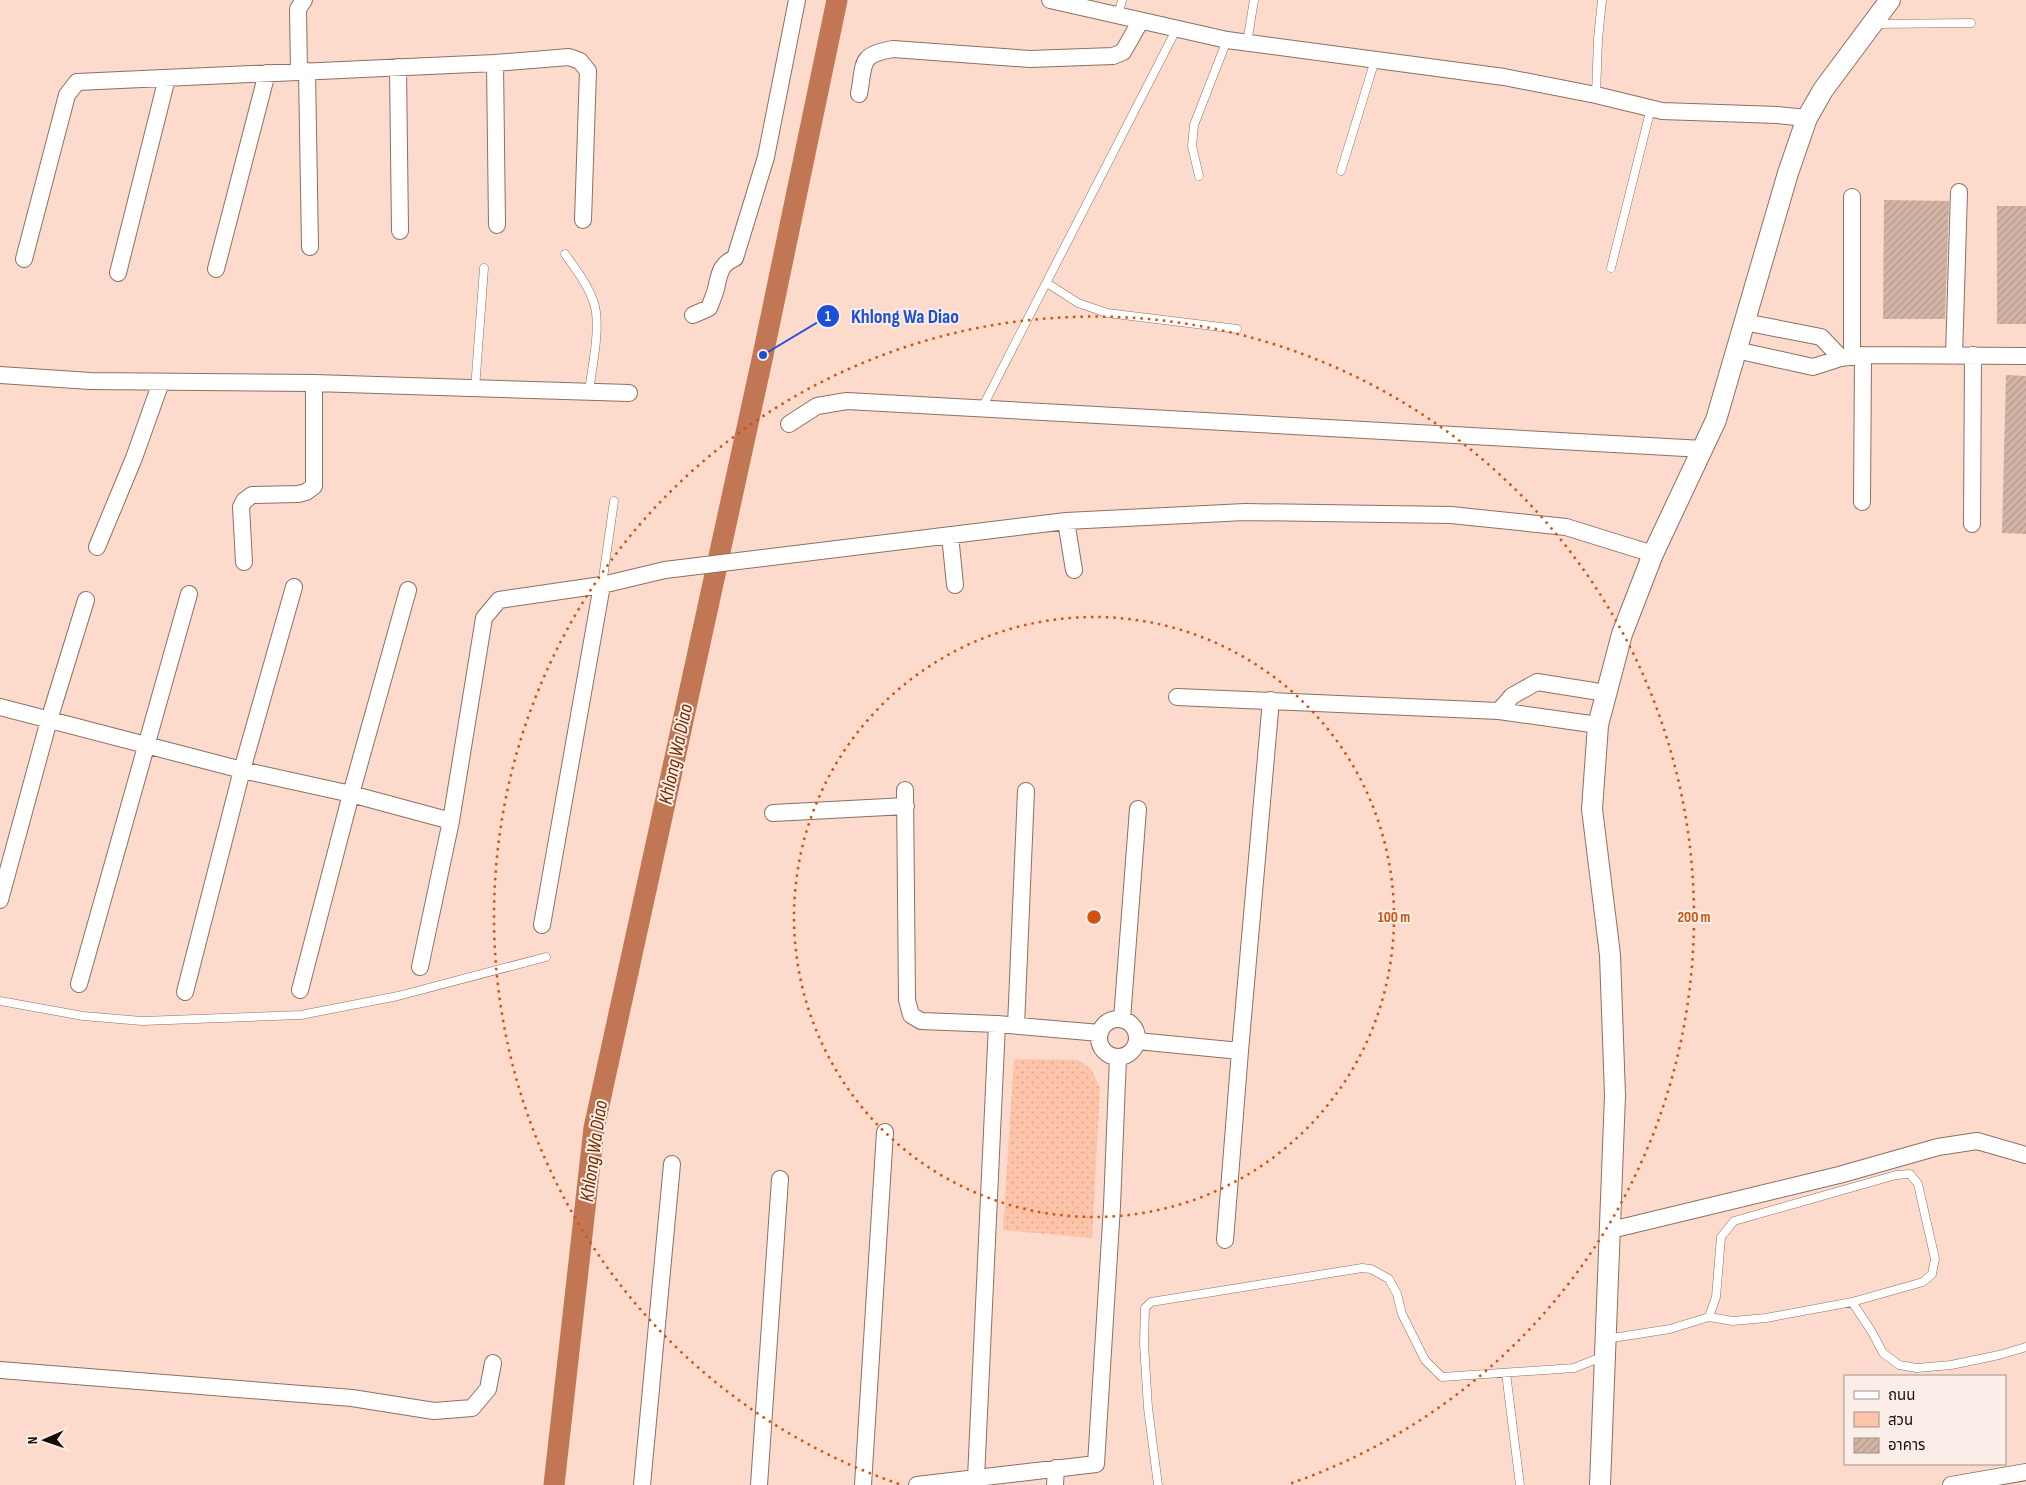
<svg xmlns="http://www.w3.org/2000/svg" width="2026" height="1485" viewBox="0 0 2026 1485" font-family="'Sofia Sans Condensed','Noto Sans Thai',sans-serif">
<style>
.green{fill:url(#green-dots)}
.lines{fill:none;stroke-linecap:round;stroke-linejoin:round}
.canal{stroke:#c17754;stroke-width:21}
.building{fill:url(#building-hatch)}
.service-casing{stroke:#8c7063;stroke-width:9}
.minor-casing{stroke:#8c7063;stroke-width:18}
.tertiary-casing{stroke:#8c7063;stroke-width:22}
.service{stroke:#fff;stroke-width:8}
.minor{stroke:#fff;stroke-width:16}
.tertiary{stroke:#fff;stroke-width:20}
.ring{fill:none;stroke:#d3510c;stroke-width:2.5;stroke-dasharray:2.5 5}
.labels{text-anchor:middle;stroke-width:4;stroke-linejoin:round;paint-order:stroke}
.water-label{font-size:20px;font-style:italic;fill:#702c01;stroke:#fbede7}
.centre{fill:#d3510c;stroke:#fbede7;stroke-width:2.5}
.ring-label{font-size:15px;text-anchor:middle;font-weight:bold;fill:#d3510c;stroke:#fbede7;stroke-width:4;stroke-linejoin:round;paint-order:stroke}
.leader{fill:none;stroke:#1d4ed8;stroke-width:2}
.callout-dot{fill:#1d4ed8;stroke:#fbede7;stroke-width:2}
.mark-label{font-size:15px;text-anchor:middle;font-weight:bold;fill:#fff}
.callout-label{font-size:20px;text-anchor:middle;font-weight:bold;fill:#1d4ed8;stroke:#fbede7;stroke-width:4;stroke-linejoin:round;paint-order:stroke}
</style>
<defs>
<pattern id="green-dots" width="8" height="8" patternUnits="userSpaceOnUse" patternTransform="scale(1.25)"><rect width="8" height="8" fill="#fec4a9"/><path d="M2 2h.1M6 6h.1" fill="none" stroke="#d9a790" stroke-width="1.8" stroke-linecap="round"/></pattern>
<pattern id="building-hatch" width="6" height="6" patternUnits="userSpaceOnUse" patternTransform="scale(1.25)"><rect width="6" height="6" fill="#d3b4a6"/><path d="M-1 1l2-2M0 6l6-6M5 7l2-2" fill="none" stroke="#b4998d"/></pattern>
</defs>
<rect width="100%" height="100%" fill="#fcdbcd"/>
<path class="green" d="M1014,1059L1078,1060L1091,1069L1100,1088L1092,1238L1003,1230Z"/>
<g class="lines">
<path class="canal" d="M554,1485L594,1128L763,355L837,0"/>
</g>
<path class="building" d="M1884,200L1949,201L1945,319H1883Z
M1997,206H2026V324H1997Z
M2006,375L2026,376V534L2002,533Z"/>
<g class="lines">
<defs>
<path id="service" d="M1118,16L1122,0
M1875,24L1971,23
M1247,43L1254,0
M1596,95L1598,39L1602,0
M1341,171L1375,60
M1199,176L1192,146L1194,125L1227,40
M565,254C577,271 593,291 596,312C599,338 592,366 589,392
M1611,268L1651,108
M1047,283L1078,303L1107,313L1237,329
M475,389L484,268
M982,408L1176,30
M602,585L614,501
M0,1001L83,1016L142,1021L301,1015L398,996L546,957
M1709,1317L1733,1321L1766,1318L1852,1302L1872,1332L1883,1353L1899,1365L1917,1368L1951,1365L1999,1355L2026,1347
M1606,1339L1670,1329L1709,1317L1716,1297L1721,1237L1734,1221L1896,1175L1910,1174L1918,1184L1935,1259L1932,1274L1923,1282L1852,1302
M1506,1373L1520,1485
M1158,1485L1148,1408L1144,1344L1145,1308L1151,1302L1362,1268L1371,1269L1389,1279L1397,1294L1402,1314L1425,1360L1442,1377L1574,1368L1604,1356"/>
<path id="minor" d="M1050,0L1227,40L1504,77L1596,95L1662,111L1777,115L1807,118
M495,63L497,225
M398,67L400,231
M307,71L310,247
M299,72L298,9L304,0
M859,94C865,63 858,55 893,49L1030,59L1113,56L1123,52L1140,22
M24,259L67,95L77,82L495,63L569,57L580,61L588,71L583,220
M216,269L267,73
M118,273L167,78
M693,315L709,308C712,300 716,292 717,284C720,272 721,264 735,258L766,157L797,0
M1744,322L1821,337L1841,358
M1736,350L1813,367L1841,358L1863,355L2026,356
M1954,356L1959,192
M1852,357V197
M0,375L90,381L314,383L629,393
M789,424L817,406L847,401L1703,449
M1862,502L1863,355
M1066,521L1074,570
M1972,524L1973,355
M950,535L955,585
M97,547L134,458L161,382
M244,562L241,507L244,501L252,495L298,494L306,492L314,486V383
M1177,697L1499,711L1598,725
M0,707L242,770L351,794L451,821
M1499,711L1512,696L1537,682L1606,693
M905,790L907,1000L911,1015L921,1021L997,1024L1100,1033
M773,813L906,806
M0,900L49,720L86,600
M542,925L602,585
M420,967L451,821L484,618L499,600L602,585L665,570L1066,521L1245,512L1451,515L1566,527L1653,554
M79,984L189,594
M300,990L351,794L408,590
M185,992L242,770L294,587
M1099 1038a19 19 0 1 1 38 0a19 19 0 1 1-38 0Z
M1122,1019L1138,809
M1016,1026L1026,791
M1137,1041L1240,1051
M1611,1230L1839,1175L1938,1147L1977,1141L2026,1155
M1225,1240L1240,1051L1271,700
M0,1370L352,1398L434,1411L472,1408L488,1389L493,1363
M976,1478L997,1024
M642,1485L672,1164
M759,1485L780,1179
M863,1485L885,1132
M917,1485L1096,1464L1112,1206L1118,1057
M1055,1485L1056,1468
M1951,1485L2026,1472"/>
<path id="tertiary" d="M1600,1485L1615,1095L1610,955L1592,809L1598,725L1622,634L1653,554L1716,420L1788,173L1807,118L1823,90L1890,0"/>
</defs>
<use href="#service" class="service-casing"/>
<use href="#minor" class="minor-casing"/>
<use href="#tertiary" class="tertiary-casing"/>
<use href="#service" class="service"/>
<use href="#minor" class="minor"/>
<use href="#tertiary" class="tertiary"/>
</g>
<g class="ring">
<circle cx="1094" cy="917" r="300"/>
<path d="M899 1484A600 600 0 1 1 1289 1484"/>
</g>
<g class="labels">
<g class="water-label">
<text transform="translate(675 754) rotate(-78)" y="7">Khlong Wa Diao</text>
<text transform="translate(593 1151) rotate(-82)" y="7">Khlong Wa Diao</text>
</g>
</g>
<circle cx="1094" cy="917" r="8" class="centre"/>
<g class="ring-label">
<text x="1394" y="922">100 m</text>
<text x="1694" y="922">200 m</text>
</g>
<path class="leader" d="M763 355L828 316"/>
<g class="callout-dot">
<circle cx="763" cy="355" r="5"/>
<circle cx="828" cy="316" r="12"/>
</g>
<g class="mark-label">
<text x="828" y="321">1</text>
</g>
<g class="callout-label">
<text x="905" y="323">Khlong Wa Diao</text>
</g>
<rect x="1844" y="1375" width="162" height="90" fill="#fbede7" stroke="#9f938d"/>
<rect x="1854" y="1391" width="25" height="8" fill="#ffffff" stroke="#9f938d"/>
<text x="1888" y="1400" font-size="15" fill="#160b07">ถนน</text>
<rect x="1854" y="1412" width="25" height="15" fill="#fec4a9" stroke="#9f938d"/>
<text x="1888" y="1425" font-size="15" fill="#160b07">สวน</text>
<rect x="1854" y="1438" width="25" height="15" fill="url(#building-hatch)" stroke="#9f938d"/>
<text x="1888" y="1450" font-size="15" fill="#160b07">อาคาร</text>
<g transform="translate(45 1440) rotate(268)" stroke="#fbede7" stroke-width="4" paint-order="stroke">
<path d="M0-4L9 19L0 12L-9 19Z" fill="#160b07"/>
<text y="-8" font-size="14" font-weight="bold" text-anchor="middle" fill="#160b07">N</text>
</g>
</svg>
